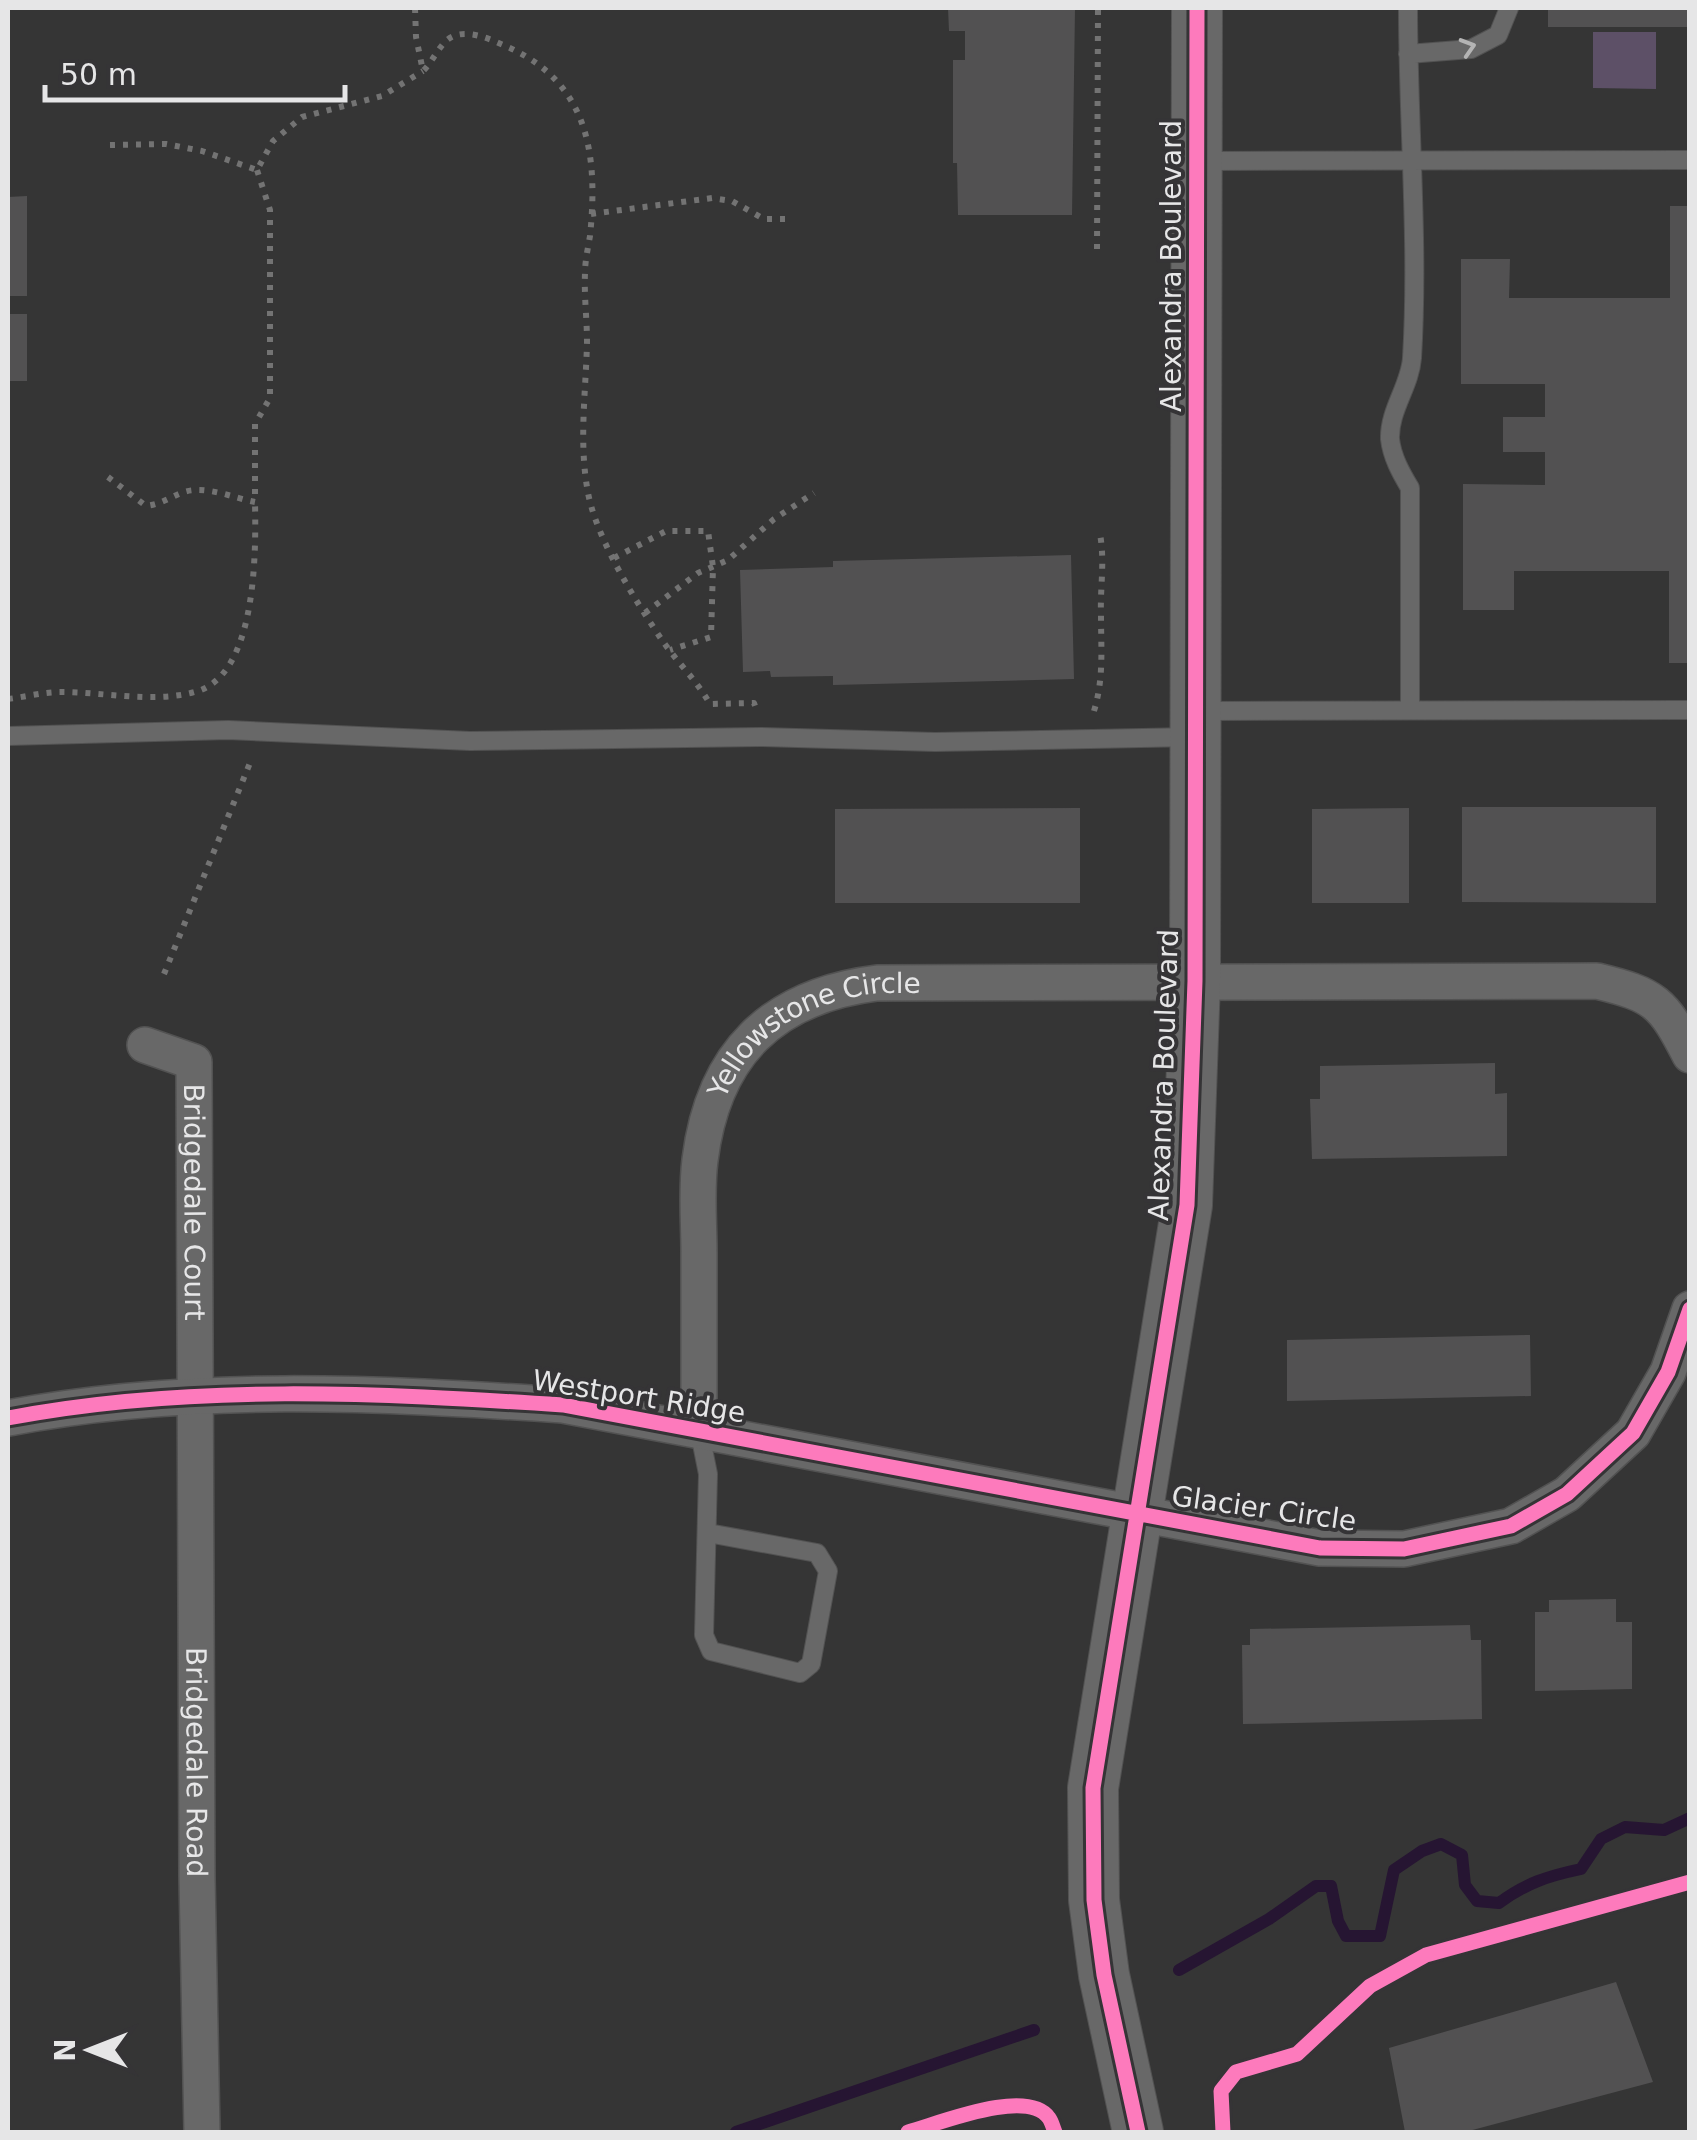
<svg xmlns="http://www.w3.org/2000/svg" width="1697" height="2140" viewBox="0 0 1697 2140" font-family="'DejaVu Sans',sans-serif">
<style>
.park{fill:#5d5067}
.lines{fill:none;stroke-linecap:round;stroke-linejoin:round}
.stream{stroke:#261532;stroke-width:12}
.building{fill:#525152}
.lane-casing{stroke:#525252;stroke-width:20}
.street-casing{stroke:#525252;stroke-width:38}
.secondary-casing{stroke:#525252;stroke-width:52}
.path{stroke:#737373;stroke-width:6;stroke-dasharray:5 8;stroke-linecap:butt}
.lane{stroke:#686868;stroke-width:18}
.street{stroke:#686868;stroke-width:35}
.secondary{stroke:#686868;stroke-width:50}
.cycleway-casing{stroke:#353436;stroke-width:21}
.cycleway{stroke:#fd7abc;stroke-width:15}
.oneway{stroke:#b4b4b4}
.labels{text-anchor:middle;stroke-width:8;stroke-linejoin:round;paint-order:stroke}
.street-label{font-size:28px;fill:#e6e6e7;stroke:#353436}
</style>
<rect width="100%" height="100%" fill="#353535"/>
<path class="park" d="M1593,32H1656V89L1593,88Z"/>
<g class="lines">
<path class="stream" d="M1179,1970L1269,1919L1316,1886H1331L1338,1921L1346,1936H1380L1394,1870L1422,1851L1441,1844L1462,1855L1465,1885L1477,1901L1499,1903C1526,1883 1548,1876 1581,1869L1601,1839L1625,1827L1664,1830L1690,1818
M736,2132L1034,2030"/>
</g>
<path class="building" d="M948,8H1075L1072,215H958L957,163H953V60H965V31H949Z
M1548,8H1690V27H1548Z
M27,196V296H8V197Z
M1670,206H1690V663H1669V571H1514V610H1463V484L1545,485V452H1503V417H1545V384H1461V259H1510L1509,298H1670Z
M8,314H27V381H8Z
M1071,555L1074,679L833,685V676L771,677L770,671L743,672L740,570L833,567V561Z
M1462,807H1656V903L1462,902Z
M1080,808V903H835V809Z
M1409,808V903H1312V809Z
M1495,1063V1094L1507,1093V1156L1312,1159L1310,1099H1320V1066Z
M1530,1335L1531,1396L1287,1401V1340Z
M1616,1599V1622H1632V1689L1535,1691V1612H1549V1600Z
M1470,1625L1471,1640H1481L1482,1719L1243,1724L1242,1645H1250V1629Z
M1616,1982L1653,2082L1465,2132H1405L1389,2048Z"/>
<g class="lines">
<defs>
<path id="lane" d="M1408,8C1408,124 1419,242 1412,358C1410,386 1389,410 1390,439C1392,457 1401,473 1410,488V710
M1408,54L1471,49L1498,35L1509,8
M1200,161L1690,160
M1200,711L1690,710
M8,736L228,730L470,741L760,737L935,742L1192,737
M699,1429L708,1474L704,1635L711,1651L800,1673L811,1664L828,1571L817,1553L708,1533"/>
<g id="street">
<path id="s1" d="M145,1045L194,1062L197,1877L202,2132"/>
<path d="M8,1418C191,1383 378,1393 563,1405L1320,1548L1404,1549L1511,1526L1567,1494L1633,1433L1668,1372L1690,1309"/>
<path id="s2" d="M699,1428C699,1370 699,1311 699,1252C699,1222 696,1190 700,1160C713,1054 772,996 877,983L1597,981C1655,995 1663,1002 1690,1055"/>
</g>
<path id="secondary" d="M1138,2132L1104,1975L1094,1900L1093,1788L1187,1205L1195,981L1197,8"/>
</defs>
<use href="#lane" class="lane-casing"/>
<use href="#street" class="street-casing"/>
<use href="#secondary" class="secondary-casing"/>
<path class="path" d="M415,8L416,37L423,71C432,62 437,50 446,41C463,25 492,40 510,48C590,85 598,157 590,236C588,248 585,261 585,273C584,296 587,319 587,342C586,390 579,439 587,487C594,536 636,602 664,643C679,664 697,681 710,704L754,703L757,711
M110,145L166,144L202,151L257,170L273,141L302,117L382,96L423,71
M591,214L712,198L732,201L764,219H792
M1097,249L1098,8
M108,477L146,506C162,504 170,497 184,492C205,485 234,498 255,502V424L270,398V210L257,170
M614,558L666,531H708L713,567L711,637L670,650
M645,613L698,573L728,560L774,519L814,493
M8,699C25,697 43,692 61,692C104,692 156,704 198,691C257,672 256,551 255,502
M1094,711C1104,678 1101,649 1101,615C1100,587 1105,562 1100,534
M164,974L252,758"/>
<use href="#lane" class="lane"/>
<use href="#street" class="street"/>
<use href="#secondary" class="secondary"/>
<defs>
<path id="cycleway" d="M8,1418C191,1383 378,1393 563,1405L1320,1548L1404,1549L1511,1526L1567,1494L1633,1433L1668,1372L1690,1309
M908,2132C938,2124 1027,2087 1049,2118C1052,2122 1053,2128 1055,2132
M1138,2132L1104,1975L1094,1900L1093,1788L1187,1205L1195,981L1197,8
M1223,2132L1221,2091L1236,2072L1297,2054L1370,1986L1426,1955L1690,1882"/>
</defs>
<use href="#cycleway" class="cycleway-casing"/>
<use href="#cycleway" class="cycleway"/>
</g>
<defs><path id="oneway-chevron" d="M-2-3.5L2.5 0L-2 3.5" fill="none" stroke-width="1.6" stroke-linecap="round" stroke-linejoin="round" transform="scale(2.5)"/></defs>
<use class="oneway" href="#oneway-chevron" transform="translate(1468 47) rotate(-17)"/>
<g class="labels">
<g class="street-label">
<text transform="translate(1171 266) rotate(-90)" y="10">Alexandra Boulevard</text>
<text dy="10" stroke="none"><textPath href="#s2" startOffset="460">Yellowstone Circle</textPath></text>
<text transform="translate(1163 1075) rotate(-88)" y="10">Alexandra Boulevard</text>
<text dy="10" stroke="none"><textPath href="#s1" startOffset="192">Bridgedale Court</textPath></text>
<text transform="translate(639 1396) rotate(9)" y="10">Westport Ridge</text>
<text transform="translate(1264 1508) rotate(8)" y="10">Glacier Circle</text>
<text dy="10" stroke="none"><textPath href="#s1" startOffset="752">Bridgedale Road</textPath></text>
</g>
</g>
<rect width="1697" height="2140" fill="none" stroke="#e6e6e7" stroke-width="20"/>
<g transform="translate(90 2050) rotate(270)" stroke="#353436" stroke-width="8" paint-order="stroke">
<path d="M0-8L18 38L0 25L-18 38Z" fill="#e6e6e7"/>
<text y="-15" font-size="28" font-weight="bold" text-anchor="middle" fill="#e6e6e7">N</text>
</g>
<path d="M45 85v15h300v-15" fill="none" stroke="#e6e6e7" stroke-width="5"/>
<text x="60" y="85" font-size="30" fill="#e6e6e7" stroke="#353436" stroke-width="8" paint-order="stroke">50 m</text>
</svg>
